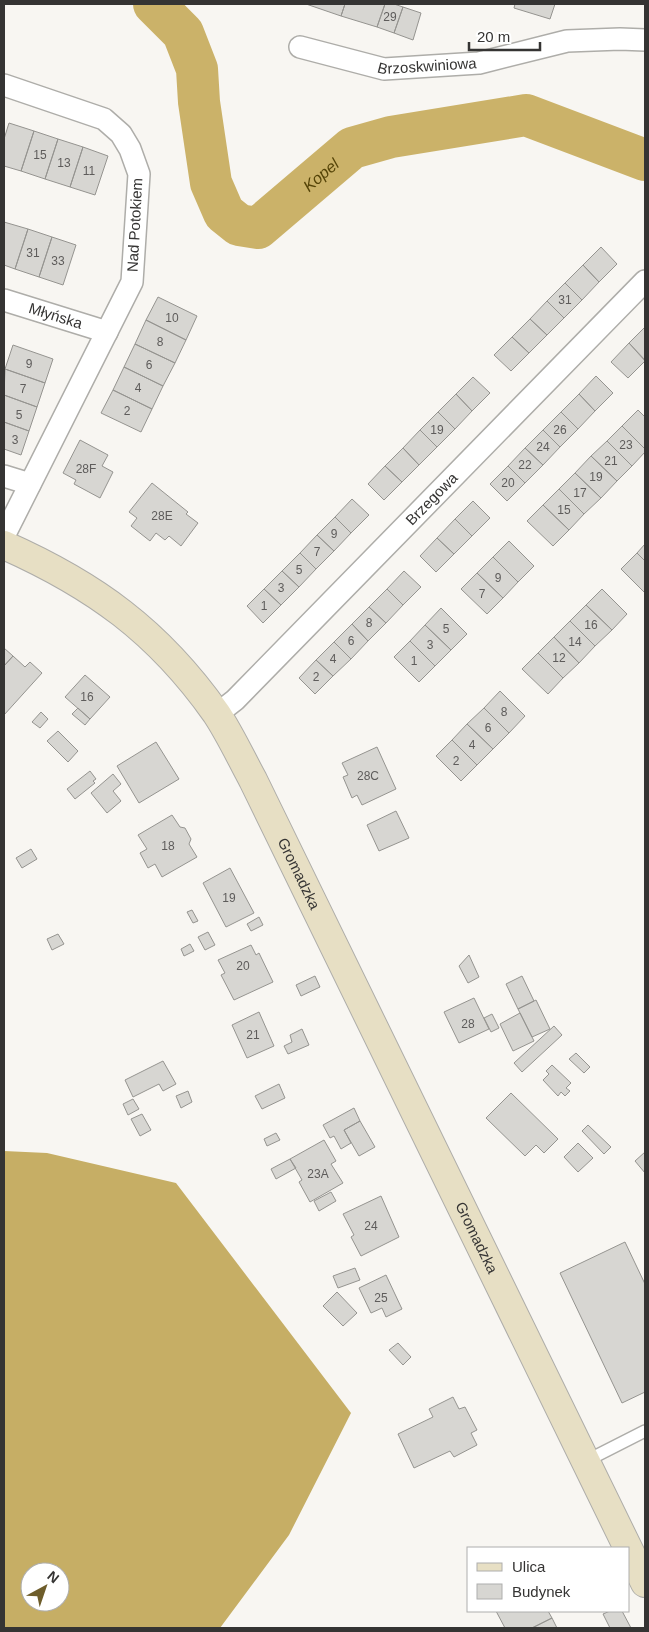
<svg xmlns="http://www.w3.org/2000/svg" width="649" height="1632" viewBox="0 0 649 1632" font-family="Arial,sans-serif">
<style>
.forest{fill:#c6ae65;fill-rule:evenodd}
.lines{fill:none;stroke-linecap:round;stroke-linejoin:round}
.river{stroke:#cbb269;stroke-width:42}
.building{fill:#d7d6d2;stroke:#959490}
.lane-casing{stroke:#aeada9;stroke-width:14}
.street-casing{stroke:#aeada9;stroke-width:24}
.secondary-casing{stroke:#aeada9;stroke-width:30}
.lane{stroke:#fff;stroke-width:11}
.street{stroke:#fff;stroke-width:21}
.secondary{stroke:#e7dfc4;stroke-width:28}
.labels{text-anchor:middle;stroke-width:4;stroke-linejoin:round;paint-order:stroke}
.number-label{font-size:12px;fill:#5e5c5b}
.street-label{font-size:15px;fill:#353433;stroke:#fff}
.water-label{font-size:16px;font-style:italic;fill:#554408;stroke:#fff}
</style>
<rect width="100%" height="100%" fill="#f8f6f2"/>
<path class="forest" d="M4,1151L47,1153L176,1183L351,1413L289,1535L220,1628H4ZM30,1572H60V1602H30Z"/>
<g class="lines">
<path class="river" id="s1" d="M154,4L183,33L197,69L199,102L211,183L224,213L239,225L258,228L352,148L391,137L526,115L645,160"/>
</g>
<path class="building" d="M306,4H345L341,16Z
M345,4H385L377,27L341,16Z
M385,4H394L403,7L394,33L377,27Z
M515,4H555L550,19L514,8Z
M403,7L421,13L413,40L394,33Z
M9,123L34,131L21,171L4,166V139Z
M34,131L58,139L45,179L21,171Z
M58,139L83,147L70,187L45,179Z
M83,147L108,156L95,195L70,187Z
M4,222L28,229L15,269L4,265Z
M28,229L52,237L39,277L15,269Z
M52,237L76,245L63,285L39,277Z
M601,247L617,264L599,282L583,265Z
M583,265L599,282L582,300L565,283Z
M565,283L582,300L564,318L547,301Z
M158,297L197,316L186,340L146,320Z
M547,301L564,318L547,335L530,319Z
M530,319L547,335L529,353L512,337Z
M146,320L186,340L175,363L135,344Z
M645,327V360L629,343Z
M512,337L529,353L511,371L494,355Z
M629,343L645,361L628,378L611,362Z
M135,344L175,363L163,386L124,367Z
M13,345L53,359L45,383L5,369Z
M124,367L163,386L152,409L113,390Z
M5,369L45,383L37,407L4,395Z
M596,376L613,393L595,411L579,394Z
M473,377L490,393L472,411L456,394Z
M113,390L152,409L141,432L101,413Z
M456,394L472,411L455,429L438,412Z
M579,394L595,411L578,429L561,412Z
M4,395L37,407L29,431L4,422Z
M638,410L645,417V449L622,426Z
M438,412L455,429L437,447L420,430Z
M561,412L578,429L560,447L543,430Z
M4,422L29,431L21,455L4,449Z
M622,426L645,449V452L632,466L607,441Z
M420,430L437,447L419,465L403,448Z
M543,430L560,447L543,465L525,448Z
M80,440L108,455L102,466L113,472L100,498L74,484L76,480L63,473Z
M607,441L632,466L617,481L591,456Z
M403,448L419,465L402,482L385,466Z
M525,448L543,465L525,483L508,466Z
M591,456L617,481L601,498L575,473Z
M385,466L402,482L384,500L368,484Z
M508,466L525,483L507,501L490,484Z
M575,473L601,498L584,514L559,489Z
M152,483L188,512L186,514L198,523L181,546L169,536L165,540L156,533L150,541L131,526L137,518L129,512Z
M559,489L584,514L569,530L543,505Z
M352,499L369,515L351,533L335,517Z
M473,501L490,518L472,536L455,519Z
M543,505L569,530L553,546L527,521Z
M335,517L351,533L334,551L317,535Z
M455,519L472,536L454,554L437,538Z
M317,535L334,551L316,569L300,553Z
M437,538L454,554L436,572L420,556Z
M509,541L534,566L518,582L493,557Z
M645,544V561L637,553Z
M300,553L316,569L299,587L282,571Z
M637,553L645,561V593L621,569Z
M493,557L518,582L503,598L477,573Z
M282,571L299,587L281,605L264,589Z
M404,571L421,587L403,605L387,589Z
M477,573L503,598L487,614L461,589Z
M264,589L281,605L263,623L247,606Z
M387,589L403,605L386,623L369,607Z
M602,589L627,614L612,630L586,605Z
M586,605L612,630L595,646L570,621Z
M369,607L386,623L368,641L352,624Z
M441,608L467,634L451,650L425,625Z
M570,621L595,646L579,663L554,637Z
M352,624L368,641L351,659L334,642Z
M425,625L451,650L435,666L410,641Z
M554,637L579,663L563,678L538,653Z
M410,641L435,666L419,682L394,657Z
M334,642L351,659L333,676L316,660Z
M4,648L13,656L4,666Z
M538,653L563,678L548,694L522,669Z
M13,656L25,667L30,662L42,673L4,715V666Z
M316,660L333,676L315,694L299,678Z
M85,675L110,697L90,719L65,697Z
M500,691L525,716L509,733L484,708Z
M78,708L90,719L85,725L72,714Z
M484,708L509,733L493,749L467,724Z
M41,712L48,719L40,728L32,722Z
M467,724L493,749L477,765L452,740Z
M58,731L78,751L68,762L47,741Z
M452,740L477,765L461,781L436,756Z
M156,742L179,779L139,803L117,766Z
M377,747L396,789L362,805L357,795L352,798L343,777L348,775L342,763Z
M90,771L96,779L93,781L95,783L75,799L67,789Z
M113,774L121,784L113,791L121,801L107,813L91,793Z
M396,811L409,838L379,851L367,825Z
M172,815L180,827L185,828L191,839L189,844L197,857L162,877L155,864L148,868L140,853L147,849L138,835Z
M31,849L37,859L22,868L16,858Z
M230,868L254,913L226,927L203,883Z
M192,910L198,921L193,923L187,912Z
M259,917L263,925L251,931L247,924Z
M208,932L215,945L205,950L198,937Z
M58,934L64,944L52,950L47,939Z
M190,944L194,951L184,956L181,949Z
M251,945L256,955L259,953L273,982L234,1000L221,975L225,973L218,960Z
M469,955L479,977L468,983L459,966Z
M315,976L320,987L301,996L296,985Z
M522,976L534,1001L518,1009L506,984Z
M474,998L489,1029L459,1043L444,1012Z
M536,1000L550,1029L532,1037L518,1009Z
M259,1012L274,1046L247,1058L232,1025Z
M520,1013L534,1041L513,1051L500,1024Z
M492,1014L499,1028L491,1032L484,1018Z
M554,1026L562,1035L522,1072L514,1063Z
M302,1029L309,1045L288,1054L284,1046L292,1042L290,1035Z
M576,1053L590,1067L584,1073L569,1059Z
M163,1061L176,1084L163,1091L159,1084L133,1097L125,1080Z
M552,1065L571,1083L566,1088L570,1091L565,1096L561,1092L558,1096L543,1080L549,1074L546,1071Z
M279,1084L285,1098L262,1109L255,1096Z
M188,1091L192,1102L181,1108L176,1096Z
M511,1093L558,1139L544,1153L536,1145L525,1156L486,1118Z
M133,1099L139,1109L128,1115L123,1104Z
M354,1108L360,1121L344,1130L351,1143L341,1149L334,1136L330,1138L323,1125Z
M142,1114L151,1130L140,1136L131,1119Z
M360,1121L375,1147L359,1156L344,1130Z
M588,1125L611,1147L604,1154L582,1131Z
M276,1133L280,1140L267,1146L264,1139Z
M324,1140L336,1161L331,1164L343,1183L310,1202L299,1182L302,1180L290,1159Z
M578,1143L593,1158L578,1172L564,1157Z
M645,1152V1173L635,1161Z
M290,1159L296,1168L276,1179L271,1169Z
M331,1192L336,1201L319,1211L314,1201Z
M381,1196L399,1237L361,1256L351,1237L354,1235L343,1214Z
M625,1242L645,1284V1392L622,1403L560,1273Z
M355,1268L360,1280L338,1288L333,1276Z
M386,1275L402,1309L386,1317L382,1308L371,1313L359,1288Z
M337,1292L357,1313L343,1326L323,1306Z
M398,1343L411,1357L403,1365L389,1350Z
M453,1397L459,1409L465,1407L477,1430L471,1433L477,1445L454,1457L450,1451L414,1468L398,1434L433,1417L429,1409Z
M496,1611H548L552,1618L532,1628H505Z
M610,1611H622L631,1628H610L603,1614Z
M552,1618L557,1628H532Z"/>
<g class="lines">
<defs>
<path id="lane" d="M586,1461L645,1431"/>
<g id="street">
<path id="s2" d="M300,47L384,69L479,63L567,41L620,39L645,40"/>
<path d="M4,85L104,119L121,134L130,149L139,174L132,282L4,536"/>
<path id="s3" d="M4,300L107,332"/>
<path d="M4,476L30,484"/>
<path id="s4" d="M217,714L235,700L645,281"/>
</g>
<g id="secondary">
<path id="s5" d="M4,545C94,585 158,631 216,713C230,734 241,758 253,780L645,1583"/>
</g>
</defs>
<use href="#lane" class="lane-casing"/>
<use href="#street" class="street-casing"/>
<use href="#secondary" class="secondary-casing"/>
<use href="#lane" class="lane"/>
<use href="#street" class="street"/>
<use href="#secondary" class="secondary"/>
</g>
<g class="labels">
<g class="number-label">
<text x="390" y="21">29</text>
<text x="40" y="159">15</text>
<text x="64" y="167">13</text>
<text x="89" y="175">11</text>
<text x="33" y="257">31</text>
<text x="58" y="265">33</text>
<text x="565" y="304">31</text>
<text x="172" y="322">10</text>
<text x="160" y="346">8</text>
<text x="29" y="368">9</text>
<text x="149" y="369">6</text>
<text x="138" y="392">4</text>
<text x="23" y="393">7</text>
<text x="127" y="415">2</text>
<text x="19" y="419">5</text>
<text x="437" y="434">19</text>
<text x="560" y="434">26</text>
<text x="15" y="444">3</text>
<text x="626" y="449">23</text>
<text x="543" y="451">24</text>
<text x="611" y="465">21</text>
<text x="525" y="469">22</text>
<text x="86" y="473">28F</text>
<text x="596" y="481">19</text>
<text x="508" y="487">20</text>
<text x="580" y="497">17</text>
<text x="564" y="514">15</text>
<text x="162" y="520">28E</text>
<text x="334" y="538">9</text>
<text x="317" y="556">7</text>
<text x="299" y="574">5</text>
<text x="498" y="582">9</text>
<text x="281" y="592">3</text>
<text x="482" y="598">7</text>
<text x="264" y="610">1</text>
<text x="369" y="627">8</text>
<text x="591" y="629">16</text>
<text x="446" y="633">5</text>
<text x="351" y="645">6</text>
<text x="575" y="646">14</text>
<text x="430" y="649">3</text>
<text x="559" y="662">12</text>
<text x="333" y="663">4</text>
<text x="414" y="665">1</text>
<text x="316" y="681">2</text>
<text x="87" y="701">16</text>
<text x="504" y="716">8</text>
<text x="488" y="732">6</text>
<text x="472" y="749">4</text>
<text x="456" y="765">2</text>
<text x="368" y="780">28C</text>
<text x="168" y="850">18</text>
<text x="229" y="902">19</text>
<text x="243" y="970">20</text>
<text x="468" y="1028">28</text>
<text x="253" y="1039">21</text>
<text x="318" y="1178">23A</text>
<text x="371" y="1230">24</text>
<text x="381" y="1302">25</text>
</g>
<g class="street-label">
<text dy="5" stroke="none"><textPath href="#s2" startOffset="130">Brzoskwiniowa</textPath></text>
<text transform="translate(135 225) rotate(-87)" y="5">Nad Potokiem</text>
<text dy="5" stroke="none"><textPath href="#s3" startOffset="54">Młyńska</textPath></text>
<text dy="5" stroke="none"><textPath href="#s4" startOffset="304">Brzegowa</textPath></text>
<text dy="5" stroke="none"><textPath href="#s5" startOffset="455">Gromadzka</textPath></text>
<text dy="5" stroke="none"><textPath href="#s5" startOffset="860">Gromadzka</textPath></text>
</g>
<g class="water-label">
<text dy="6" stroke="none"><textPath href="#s1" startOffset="348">Kopel</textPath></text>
</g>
</g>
<rect width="649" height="1632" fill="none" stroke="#353433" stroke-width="10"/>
<rect x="467" y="1547" width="162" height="65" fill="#ffffff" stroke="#aeaead"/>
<rect x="477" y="1563" width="25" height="8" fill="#e7dfc4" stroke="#aeaead"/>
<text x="512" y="1572" font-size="15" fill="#353433">Ulica</text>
<rect x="477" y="1584" width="25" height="15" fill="#d7d6d2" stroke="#aeaead"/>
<text x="512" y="1597" font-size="15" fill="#353433">Budynek</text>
<g transform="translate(45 1587) rotate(40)"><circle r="24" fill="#ffffff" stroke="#aeaead"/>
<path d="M0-4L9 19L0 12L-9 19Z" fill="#6e5d2b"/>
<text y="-8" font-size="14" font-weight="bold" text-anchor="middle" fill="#353433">N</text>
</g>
<path d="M469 42v8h71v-8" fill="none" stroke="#353433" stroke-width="2.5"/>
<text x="477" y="42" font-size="15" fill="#353433" stroke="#ffffff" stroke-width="4" paint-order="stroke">20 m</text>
</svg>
